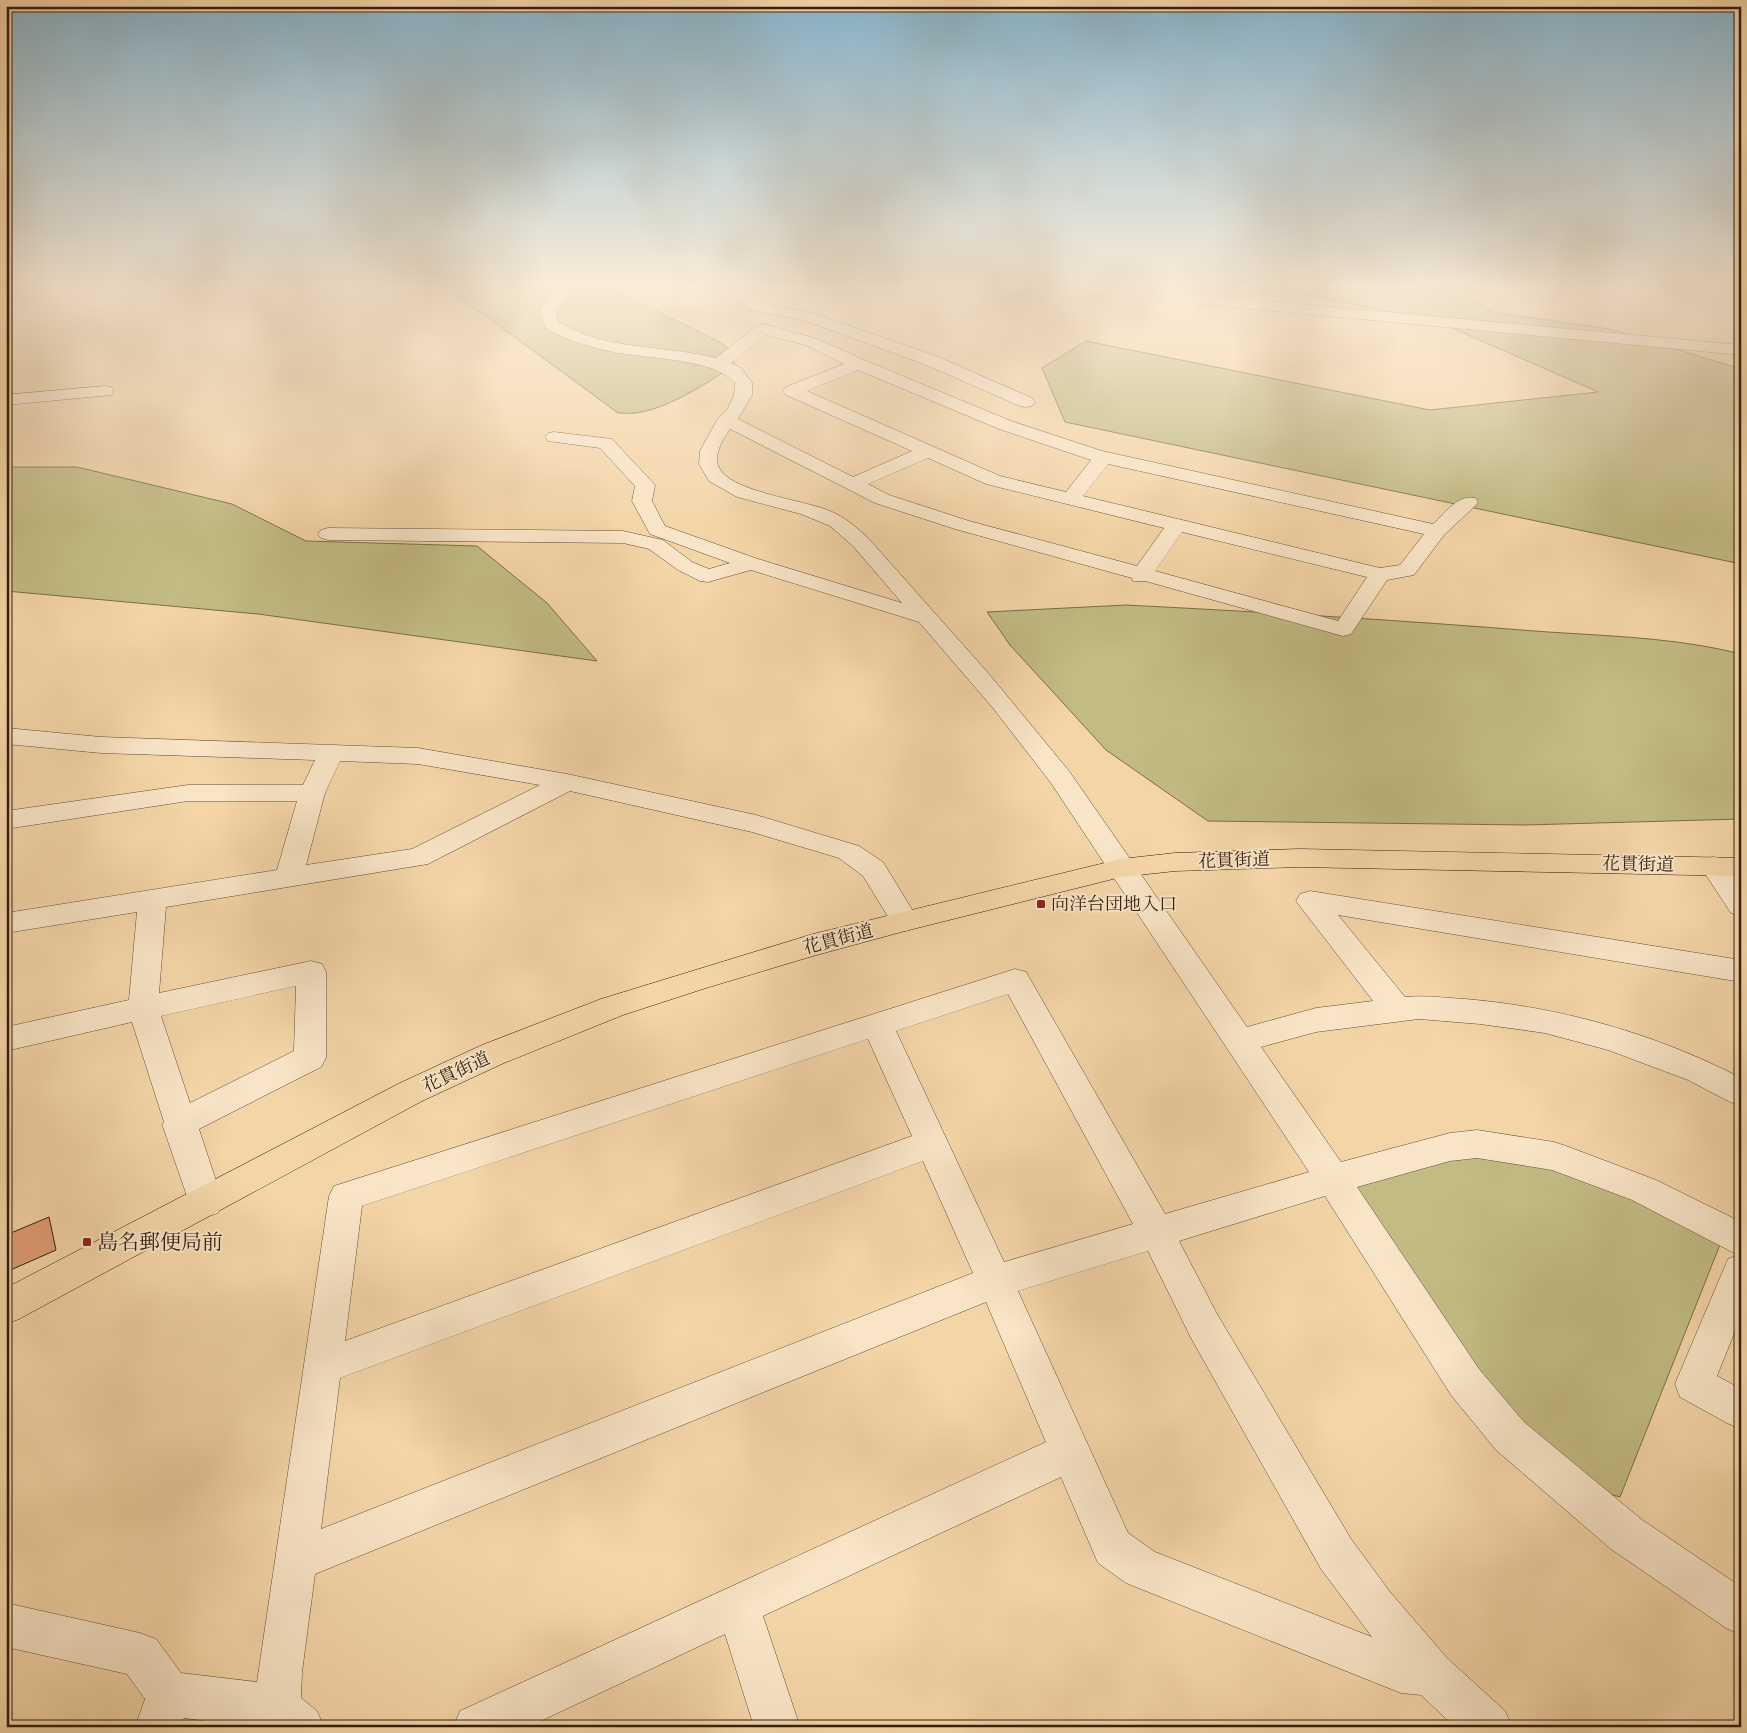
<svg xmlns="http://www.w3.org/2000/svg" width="1747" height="1733" viewBox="0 0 1747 1733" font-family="'Libre Bodoni','Noto Serif JP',serif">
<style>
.green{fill:#c2bb83;stroke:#7a6d4a}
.building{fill:#e09c75;stroke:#331f11}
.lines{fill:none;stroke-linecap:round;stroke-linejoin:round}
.minor-casing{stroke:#634c37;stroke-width:1}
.highway-casing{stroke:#331f11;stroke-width:1}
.minor{fill:#f8e4c6;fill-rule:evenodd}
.highway{fill:#f4d5a8;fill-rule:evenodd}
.poi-dot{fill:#8f2418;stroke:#f8e4c6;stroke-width:2}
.labels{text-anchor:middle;stroke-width:4;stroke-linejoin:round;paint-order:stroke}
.street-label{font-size:18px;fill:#331f11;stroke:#f8e4c6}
.poi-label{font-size:18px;fill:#331f11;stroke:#f8e4c6;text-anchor:start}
.near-poi-label{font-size:21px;fill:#331f11;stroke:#f8e4c6;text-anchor:start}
</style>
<rect width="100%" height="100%" fill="#f4d5a8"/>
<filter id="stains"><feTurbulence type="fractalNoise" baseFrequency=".004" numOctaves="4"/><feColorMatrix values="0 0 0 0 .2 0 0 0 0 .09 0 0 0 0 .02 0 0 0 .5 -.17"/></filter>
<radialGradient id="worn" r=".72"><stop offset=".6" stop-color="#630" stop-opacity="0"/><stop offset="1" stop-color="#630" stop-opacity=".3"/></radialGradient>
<path class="green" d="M442,288H603L621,293L723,344L734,358V364C711,382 670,407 641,412C634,414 625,413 618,413L490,319Z
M1261,288H1475L1471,298L1492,312L1610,329L1741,369V564L1065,422L1042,368L1086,341L1430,410L1598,392L1436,321L1271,288Z
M6,467H77L232,504L306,541L477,546L547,603L597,661L258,614L6,591Z
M1126,605C1262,612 1398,620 1534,631C1603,636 1674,637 1741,654V819L1525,825L1208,821L1106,750L1010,645L987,612Z
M1518,1150L1725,1232L1620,1497L1562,1481L1333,1179Z"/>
<path class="building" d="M49,1217L56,1250L6,1272V1235Z"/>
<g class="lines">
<defs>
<path id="minor" d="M557,288H573L556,310L558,322C606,351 664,345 716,358L757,326L763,324L818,339L864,360L1011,421L1102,451L1433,524C1445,513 1458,494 1475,498L1478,502L1475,506L1444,535L1414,575L1387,580L1351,634L1343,636L1145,581H1133L1132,578L955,529L875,503L730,429C724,438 714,453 718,465C726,492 806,500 830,511C845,517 856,527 868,538L989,674L1069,771L1247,1027L1316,1008L1373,1001L1296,901L1300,894L1310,891L1741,960V982L1338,915L1405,997C1425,995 1445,998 1465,999C1561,1007 1656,1034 1741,1078V1106L1730,1102L1688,1080L1608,1050L1545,1033L1480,1024L1419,1019L1316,1032L1261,1047L1341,1162L1450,1133L1477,1130L1554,1142L1566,1146L1656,1180L1741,1222V1316L1717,1376L1741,1389V1429L1727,1423L1680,1397L1675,1384L1728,1259L1738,1255L1632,1200L1552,1170L1477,1158L1450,1161L1357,1187L1479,1369L1524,1422L1641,1519L1741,1587V1635L1726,1628L1611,1549L1496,1450L1451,1395L1325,1196L1179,1241L1217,1314L1351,1539L1390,1592L1447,1658L1505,1711L1512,1727H1455L1421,1695L1401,1693L1126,1583L1098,1563L1061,1477L763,1616L800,1727H754L725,1634L528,1727H453L460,1711L1046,1442L986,1302L315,1574L302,1672L301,1698L317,1711L324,1727H253L184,1718L181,1727H135L145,1699L127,1674L6,1647V1603L140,1633L156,1639L181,1673L257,1682L329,1196L334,1186L1015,969L1026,972L1165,1214L1309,1172L1051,783L993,708L919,622L751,570L708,582L700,581L678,570L649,549L623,543L328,540L321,538L318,534L321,530L328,528L623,531L663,540L692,562L709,569L730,563L650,534L632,501L635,486L600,448L548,441L545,437L548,433L554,432L612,439L655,485L652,501L665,526L758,559L902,603L853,546L830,526L801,514L737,497L709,481L699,464L700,451L717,420L728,408L734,395L735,383C715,358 646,359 614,352C589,347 567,341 545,327L540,310ZM766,335L806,345L844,364L786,387L783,391L786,395L912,451L853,477L738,419L752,395V383L741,368L731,363ZM858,370L999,429L1091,460L1066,492L1000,476L807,391ZM928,458L986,484L1164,528L1137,566L969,521L889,495L868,484ZM1108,464L1424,534L1400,565L1380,568L1083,496ZM1182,532L1367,577L1338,621L1155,571ZM1008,994L1133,1224L1004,1262L896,1031ZM868,1039L912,1136L345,1341L362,1206ZM923,1161L973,1273L321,1529L340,1378ZM1148,1251L1191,1338L1321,1569L1372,1637L1155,1552L1128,1533L1018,1291Z
M726,288H744L760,303L812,313L936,356L1032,398L1035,402L1032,406L1026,407L1020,406L924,364L803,320L750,310Z
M1076,288H1129L1741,345V355L1084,293L1079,291Z
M1723,288H1739L1741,294V320L1735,318L1733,315Z
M105,386L111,387L114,391L111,395L6,405V395Z
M6,728L101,737L418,748L567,774L756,815L859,846L883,862L919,921L915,928L905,931L895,928L863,876L839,858L752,832L570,791L428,864L166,907L159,993L311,961L322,964L326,972V1058L321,1067L199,1129L223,1202L218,1213L206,1217L194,1213L189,1202L162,1124L164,1122L132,1022L6,1051V1027L129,1000L137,912L6,933V913L277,870L297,801H188L6,829V811L188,785H303L315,760L101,753L6,744ZM340,761L418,764L540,785L412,849L306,865L325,793ZM296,986L294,1051L190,1103L161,1016Z
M1714,857L1724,859L1741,884V916L1731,913L1700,866L1704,859Z"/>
<path id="highway" d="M1300,849L1741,858V876L1300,867L1175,871L1121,877L905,931L813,956L706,988L623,1015L504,1063L422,1101L19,1319L6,1324V1288L400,1083L482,1045L601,999L813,934L1121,859L1175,853Z"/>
</defs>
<use href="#minor" class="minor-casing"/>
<use href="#highway" class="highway-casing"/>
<use href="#minor" class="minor"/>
<use href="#highway" class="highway"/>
</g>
<linearGradient id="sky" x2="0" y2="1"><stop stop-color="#89b6ce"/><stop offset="0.54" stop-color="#faecd8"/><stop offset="1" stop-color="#faecd8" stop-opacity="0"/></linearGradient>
<rect width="1747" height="530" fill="url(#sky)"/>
<g class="poi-dot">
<rect x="1036" y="899" width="10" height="10" rx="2.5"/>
<rect x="82" y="1237" width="10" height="10" rx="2.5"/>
</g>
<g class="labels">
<g class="street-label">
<text transform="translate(1234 860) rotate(-2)" y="6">花貫街道</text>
<text transform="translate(1638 864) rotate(1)" y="6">花貫街道</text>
<text transform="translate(838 939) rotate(-15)" y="6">花貫街道</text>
<text transform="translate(456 1072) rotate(-25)" y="6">花貫街道</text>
</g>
<g class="poi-label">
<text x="1051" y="910">向洋台団地入口</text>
</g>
<g class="near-poi-label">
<text x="97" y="1249">島名郵便局前</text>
</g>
</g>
<rect width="1747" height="1733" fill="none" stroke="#f4d5a8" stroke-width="25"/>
<rect x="8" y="8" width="1732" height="1718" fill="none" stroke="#331f11" stroke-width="2.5"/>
<rect x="12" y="12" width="1722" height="1708" fill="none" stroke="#331f11"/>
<rect width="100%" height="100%" filter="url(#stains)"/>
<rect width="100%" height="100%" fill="url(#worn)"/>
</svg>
